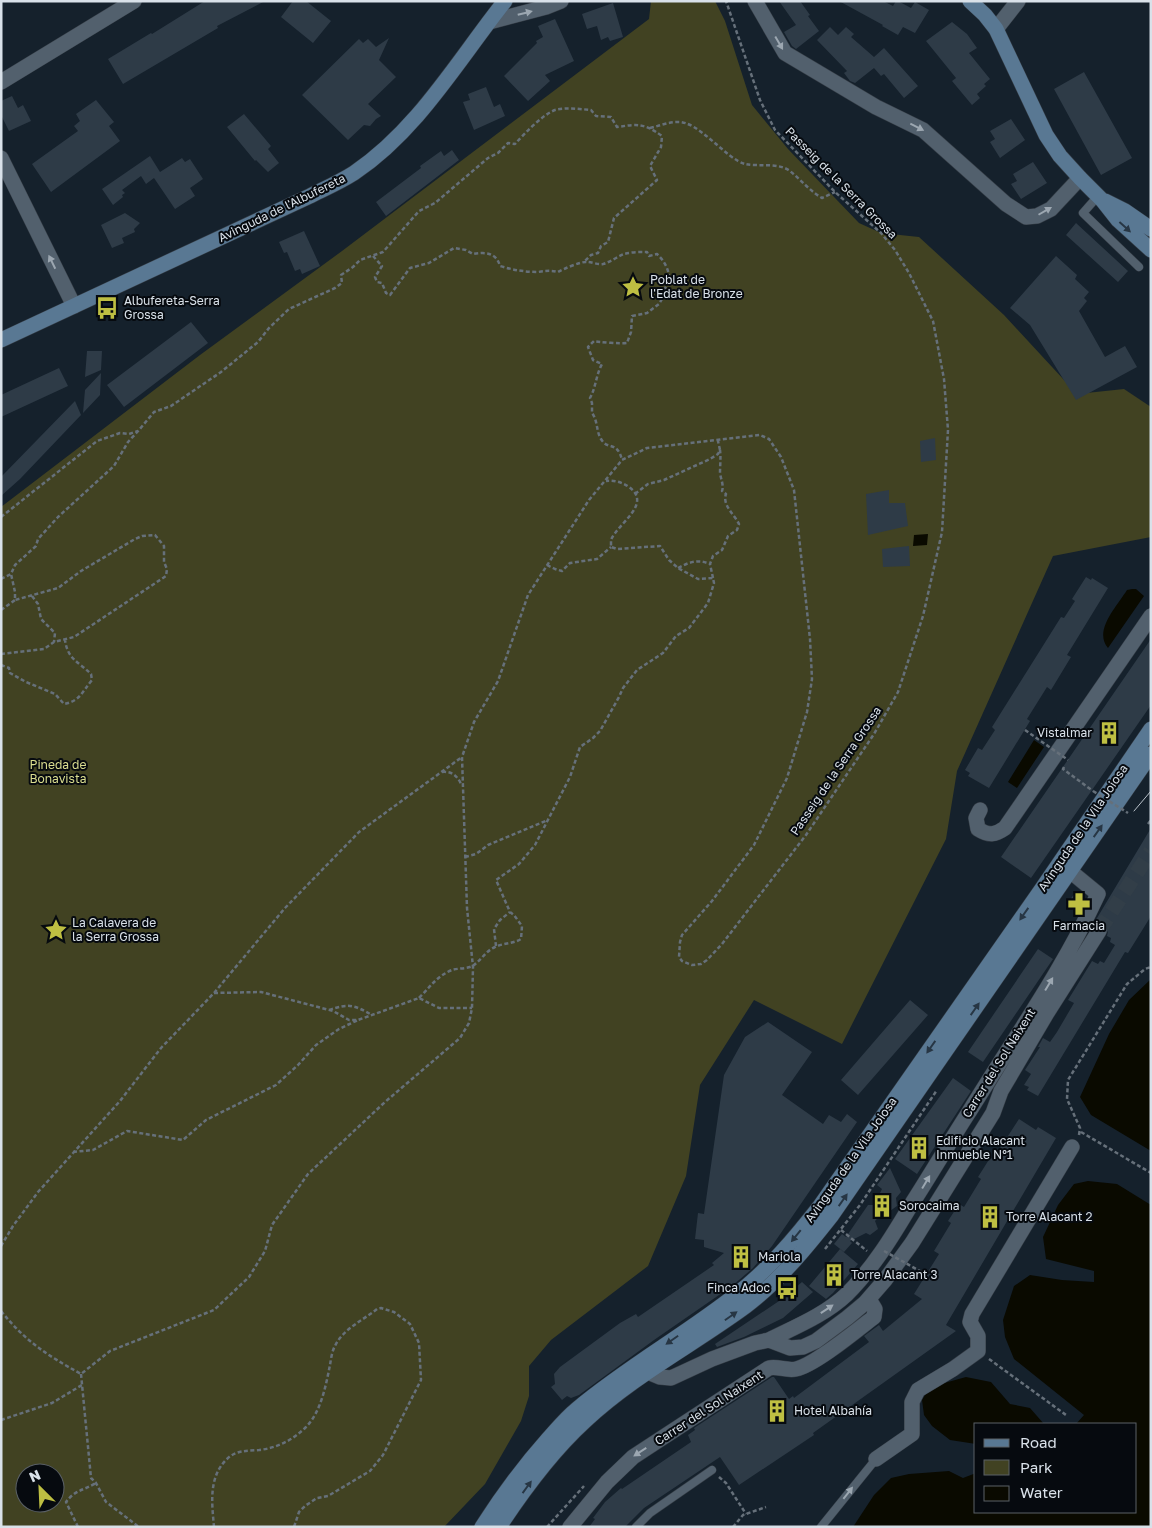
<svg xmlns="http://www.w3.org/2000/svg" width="1152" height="1528" viewBox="0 0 1152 1528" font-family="'Golos Text',sans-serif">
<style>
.green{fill:#414222;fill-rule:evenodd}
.water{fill:#0a0a00}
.building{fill:#2e3b47}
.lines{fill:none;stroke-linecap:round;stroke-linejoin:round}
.street-tunnel{stroke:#323e48;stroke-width:15;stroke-dasharray:15 8;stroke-linecap:butt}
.lane-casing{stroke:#363e47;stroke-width:9}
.street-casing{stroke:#363e47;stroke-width:16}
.secondary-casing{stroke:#363e47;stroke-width:16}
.path{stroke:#66707a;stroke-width:2.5;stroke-dasharray:4 2.5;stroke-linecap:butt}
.lane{stroke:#52606d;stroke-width:8}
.street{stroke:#52606d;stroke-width:15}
.secondary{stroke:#597893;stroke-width:15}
.tram{stroke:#b9c2ca;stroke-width:1}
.path-bridge{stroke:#66707a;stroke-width:2.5;stroke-dasharray:4 2.5;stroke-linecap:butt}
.oneway{fill:#9ca7b1}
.oneway2{fill:#273644}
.labels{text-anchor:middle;stroke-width:4;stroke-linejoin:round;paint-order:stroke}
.street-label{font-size:12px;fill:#d9e1e9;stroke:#060a0f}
.poi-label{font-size:12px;fill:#d9e1e9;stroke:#060a0f;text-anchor:start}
.park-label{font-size:12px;fill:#dadd8f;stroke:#060a0f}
</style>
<rect width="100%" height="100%" fill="#15212c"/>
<path class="green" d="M651,1H715L725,21L752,105L788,149L859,223L881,233L919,237L1004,315L1077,394L1124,389L1151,407V537L1053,556L957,771L946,839L842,1044L754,1000L700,1085L686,1176L648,1266L551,1340L529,1366V1396L521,1421L485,1484L444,1527H1V507L200,355L342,251L649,19ZM25,1473H55V1503H25Z"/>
<path class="water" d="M928,534L927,545L913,546L914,535Z
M1132,589H1136L1144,596L1108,648C1093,631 1117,606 1127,590Z
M1034,740L1044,747L1017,788L1008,782Z
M1151,979V1151L1091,1115L1080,1097L1109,1034L1129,1000Z
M1088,1181L1117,1184L1151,1205V1527H853L874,1495L891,1478L909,1474L949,1471L963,1478L976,1473V1512H1136V1424H1076L1084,1415L1014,1359L1005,1337L1003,1320L1014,1286L1030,1275L1062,1280L1094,1282V1271L1046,1259L1043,1237L1058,1205L1074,1184Z
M966,1377L991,1382L1010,1404L1030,1408L1044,1424H976V1444L950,1440L932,1426L924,1415L922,1400L930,1387Z"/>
<path class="building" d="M205,1H265L217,26L218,28L123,84L108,59L151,33L152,34Z
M293,1H306L331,21L313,43L281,17Z
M779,1H800L810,15L808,16L819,31L796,49L792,46L784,32L796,25Z
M839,1H883L893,6L896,1H898L911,8L915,2L929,10L915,33L903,27L898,35L882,26L883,25Z
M613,3L623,37L610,41L608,37L601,40L597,26L587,29L582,14Z
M555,19L574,61L545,75L550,81L528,101L504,76L537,43L536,41L543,37L538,26Z
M952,22L967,34L977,48L969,53L990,79L984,84L986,86L977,94L980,98L972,105L952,81L956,78L926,41Z
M830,27L838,35L846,27L854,34L851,37L874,57L884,48L918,86L904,98L884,74L881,76L874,68L855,83L850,81L844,73L847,71L817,40Z
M389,38L379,60L396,77L368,104L381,116L376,119L370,126L364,125L348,140L302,95L359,39L363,43L368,39L376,47Z
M1084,72L1132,158L1101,175L1054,89Z
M486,87L494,107L500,104L505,116L474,130L463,102L470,100L468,94Z
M12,96L18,108L23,105L31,121L9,131L1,115V101Z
M96,100L114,122L109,126L120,141L51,192L32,164L78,131L74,126L80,121L76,114Z
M244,114L271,146L268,149L279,163L268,172L256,160L255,161L227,127Z
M1011,119L1025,140L1000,158L990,142L995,139L990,131Z
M452,150L459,160L386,216L376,202L421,168L420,166L441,151L444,156Z
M150,156L160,172L182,158L185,162L190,159L203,179L190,188L195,196L175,209L154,178L146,184L141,176L122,190L125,193L122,195L123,197L113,205L102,189Z
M1033,162L1047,183L1021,199L1011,184L1017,181L1013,174Z
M125,213L140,223L134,229L135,232L122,238L124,243L112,248L101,225Z
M1076,223L1128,271L1118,282L1066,235Z
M304,231L320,266L302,274L300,269L295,271L287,252L284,253L279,242Z
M1056,256L1077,275L1075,279L1089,292L1084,298L1087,301L1079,311L1105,357L1125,346L1137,367L1076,400L1030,325L1010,308Z
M191,322L208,343L124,407L107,385Z
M87,351H102L101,370L85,377Z
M59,368L68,386L1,417V395Z
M101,373L100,395L83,413L85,390Z
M75,401L81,415L20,479L1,496V477Z
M935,438L936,460L921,462L920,441Z
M889,490V503H905L908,526L868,535L866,494Z
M909,546L910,566L883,567L882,549Z
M1086,577L1091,580L1092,578L1108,588L1067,655L1071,657L1051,690L1047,687L1027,719L1030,721L989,788L968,776L970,773L965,770L978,748L982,750L995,730L992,727L1061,617L1064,618L1075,601L1072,599Z
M1151,639V705L1031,878L1001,857Z
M1151,828V916L1128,953L1125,952L1038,1096L1027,1090L1029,1087L1024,1085L1031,1074L1025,1070L1040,1047H1038L1043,1038L1050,1042L1057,1032L1074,1003L1068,1000L1092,961L1098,964L1100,961L1104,963L1115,945L1110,942L1111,938L1107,936L1108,931L1107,926L1100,922L1094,923Z
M1075,893L1085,899L1078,913L1066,905Z
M1038,949L1053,959L983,1062L968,1052Z
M910,1000L928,1015L858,1095L841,1080Z
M768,1022L812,1052L782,1095L823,1124L829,1115L841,1122L847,1114L857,1122L772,1246L753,1268L732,1286L654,1340L579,1395L571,1398L567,1396L562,1400L551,1387L555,1384L554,1374L560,1367L620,1323L636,1314L638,1317L714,1265L712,1263L724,1253L704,1247V1240L695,1239L698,1213L704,1214L724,1075L745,1037Z
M953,1078L971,1091L917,1174L895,1159Z
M1019,1119L1036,1130L1038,1127L1056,1138L946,1325L956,1331L813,1433L814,1435L739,1485L720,1457L644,1508L625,1527H589L595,1519L593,1518L605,1502L621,1488L622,1489L691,1442L688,1435L695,1430L694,1428L772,1377H774L789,1399L793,1396L794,1398L869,1342L864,1336L879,1325L883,1331L922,1299L914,1294L939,1254L934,1251L951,1223L948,1221L959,1204L964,1207L981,1179L978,1177L990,1158L993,1159Z
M890,1168L901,1192L896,1198L897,1206L890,1211L886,1209L875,1221L878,1229L870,1235L866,1233L850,1241L852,1243L844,1252L834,1244L842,1234L846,1237L868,1205H874L882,1189L877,1185Z
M840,1249L858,1264L833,1293L826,1299L809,1286Z
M802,1282L813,1292L783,1318L744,1337L717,1347L715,1344L782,1299Z"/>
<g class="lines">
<path class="street-tunnel" d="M1099,931L1151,851"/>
<defs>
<path id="lane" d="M1098,196L1083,213L1139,267
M636,1527L650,1513L712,1470
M821,1527L876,1459"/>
<path id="street" d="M755,1L785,53L876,107L923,130L1006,204L1026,217L1037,216L1051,209L1080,178
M489,22L546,7L561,1
M996,29L1018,1
M1,82L134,1
M1,158L74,306
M980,810L976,818L978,829C989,836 995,835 1005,828L1151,616
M769,1340C795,1327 825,1315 847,1294C873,1268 892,1237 911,1205C931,1174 949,1143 969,1112C1013,1040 1063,970 1098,894L1070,871L1058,867
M648,1372L660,1377L671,1378L712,1359L755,1343L769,1340L790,1348L803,1347L816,1341L847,1318L865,1303L885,1280L912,1243L993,1113L1001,1091L1047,1013L1099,931
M876,1459L912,1434V1402L918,1390L953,1369L978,1351V1336L970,1322L972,1314L1072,1147
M570,1527L607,1482L633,1457L769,1368C778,1366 786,1371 796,1369C815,1365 857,1330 874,1317L875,1309L872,1304L865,1303"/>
<path id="secondary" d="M970,1L985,15L996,29L1046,135L1060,156L1080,178L1103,201L1118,220L1151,250
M1105,201L1125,211L1151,229
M1,340L310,196C324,189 340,182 354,173C418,130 458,60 505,1
M482,1527C502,1496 523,1467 548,1439C557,1429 566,1418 577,1409C627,1367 685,1335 737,1294C769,1269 795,1238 820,1206L1041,890L1151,729
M499,1527C524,1489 551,1452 585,1421C633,1376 693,1345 746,1306C779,1281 806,1248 832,1215L1151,754"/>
</defs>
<use href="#lane" class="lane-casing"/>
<use href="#street" class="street-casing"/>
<use href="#secondary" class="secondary-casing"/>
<path class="path" d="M650,128C659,126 668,122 677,122C698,120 726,159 745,164C758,167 778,162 790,171C801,180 810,191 822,198L835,192
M373,256L382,266L375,277L377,282L382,283L386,293L390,295L410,268L429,263L454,248L466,250L473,254C485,252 496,252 500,266C513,270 525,272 538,272C545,271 551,270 558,272C563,269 582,261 587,262C592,262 598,265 603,264C610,262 617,257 624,254C631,252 640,252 647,252L649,256L657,254C666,262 674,278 665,288V294L659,304L647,313L632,316L631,332L627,343C623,344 597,342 594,341L588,347L593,360L602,364C596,375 596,387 590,398L592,403V413C598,421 596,431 601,439C608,451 617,440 622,460
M635,494L648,484L664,480L710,459L718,454L720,450L718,441
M1,517L97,441L120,433L129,434L138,431
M547,565L555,569L562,571L570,563L597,559L611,547
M678,568C689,562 698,559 710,564
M713,578L710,564L713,556L722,550L728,536L737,530L739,524C734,514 722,505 726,494L722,491C724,485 721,480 720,473C720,465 721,458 720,450
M1,579L11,574L15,565L36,546L38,539L58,517L114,466L128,442L139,430L154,412L171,406L221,372L258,342L269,328L289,309L335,288L342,283L341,275L353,267L360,260L383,252L419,211L435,203L488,158L498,153L508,143L515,144C524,134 542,115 555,110C566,107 579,109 591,110L596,116L611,117L617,127C638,124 644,123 662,136L661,147L650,166L657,180L614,218L608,242L601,246L598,253L591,255L584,262
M32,596L38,604L41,619L55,633L54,642
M1,610L15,600
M1,654L44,649L54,642L74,637L166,576L167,569L164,562V546L155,535L142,536L135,539L81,571L58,588L15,600V592L11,574
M1,665L9,668L10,673L26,682L55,694L64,704C80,701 82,692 92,680L91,674C78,661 68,660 65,640
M1064,767L1063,769L1093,791
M442,772C451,771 457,775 461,784
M1148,824L1151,820
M465,857L476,854L488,845L548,820
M496,946L494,929L500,920L510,912
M214,993L261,992L333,1011L349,1020H358L419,998L439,1008H472
M419,998C430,987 437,976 452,970C458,968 469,969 474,965C482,959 486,951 495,947C503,943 513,944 521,939L522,926L514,915L510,912L496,880L519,864L535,845L570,777L580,747L593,738L600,731L619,697L623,688L637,670L663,653L676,636L689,628L708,603L714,583L713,578L698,579L678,568L669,560L660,546L617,549L611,547C611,546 611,540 611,540C617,524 653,504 629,487C622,482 614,480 606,481
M329,1010C349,1003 354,1005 372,1015
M1081,1132L1151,1173
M1079,1135L1080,1128L1067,1099L1068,1080L1127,984L1145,969L1151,967
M73,1152L93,1150L127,1131L183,1140L206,1120L276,1085L298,1065L316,1045L339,1029L358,1020
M841,1230L867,1251
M1,1246L13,1226L38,1192L120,1101L161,1048L214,993L285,908L359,832L462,757
M825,1249L860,1205L937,1090
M1,1311C26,1342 47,1355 81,1374L110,1351L214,1310L249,1277L265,1251L272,1225L308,1174L385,1102L460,1038L469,1023L472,1008L473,967L467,908L462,757L474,722L498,681L528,595L589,500L622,460L647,448L760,435L769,439L781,457L794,490L810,639L812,679L807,712L787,778L754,845L712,901L682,935L680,942L679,957L682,961L692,965L701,964L707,960L722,944L806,835L874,734L898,692L923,616L942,532L948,430L944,379L933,321L909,273L895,250L881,233L835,192L775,130L760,100L726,1
M989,1359L1066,1415
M81,1374L91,1478L96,1483L106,1502L139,1527
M1,1420L52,1403L82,1385
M719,1477L726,1483L746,1514
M78,1527L66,1502C76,1489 83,1491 96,1483
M214,1527C212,1504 208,1477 227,1459C236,1450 247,1451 259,1450C277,1448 293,1440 306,1427C321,1412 326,1385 330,1365C331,1359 332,1351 335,1346C343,1329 362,1321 377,1309L381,1308L394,1312L410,1324L419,1343L421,1380L383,1455L370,1471L328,1496L317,1498L305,1506L299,1512L294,1527
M547,1527L584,1486
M733,1527L743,1515L766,1507"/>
<use href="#lane" class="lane"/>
<use href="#street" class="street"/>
<use href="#secondary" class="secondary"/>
<path class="tram" d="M1134,811L1151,791"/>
<path class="path-bridge" d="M1025,730L1068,760
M1093,791L1128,813
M884,1251L927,1275"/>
</g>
<defs><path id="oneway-solid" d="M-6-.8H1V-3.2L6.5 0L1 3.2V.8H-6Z" transform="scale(1.25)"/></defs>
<g class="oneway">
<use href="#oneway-solid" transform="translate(525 13) rotate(-14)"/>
<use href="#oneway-solid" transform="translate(779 43) rotate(60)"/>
<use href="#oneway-solid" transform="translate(917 127) rotate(27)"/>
<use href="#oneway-solid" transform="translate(1045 211) rotate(-30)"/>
<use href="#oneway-solid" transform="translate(52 262) rotate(-116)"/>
<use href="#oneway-solid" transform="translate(1049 984) rotate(-59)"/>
<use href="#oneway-solid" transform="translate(926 1182) rotate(-59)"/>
<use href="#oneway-solid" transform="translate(827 1309) rotate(-34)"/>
<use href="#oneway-solid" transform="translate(640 1452) rotate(147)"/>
<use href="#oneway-solid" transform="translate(848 1493) rotate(-52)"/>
</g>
<g class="oneway2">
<use href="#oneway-solid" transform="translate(1125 227) rotate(42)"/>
<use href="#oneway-solid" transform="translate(1098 831) rotate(-55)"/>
<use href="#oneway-solid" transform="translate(1024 914) rotate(125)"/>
<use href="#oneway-solid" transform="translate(975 1009) rotate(-55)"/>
<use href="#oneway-solid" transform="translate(931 1047) rotate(125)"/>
<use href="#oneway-solid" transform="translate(843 1200) rotate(-55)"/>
<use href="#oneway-solid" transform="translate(796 1236) rotate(129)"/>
<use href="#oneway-solid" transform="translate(731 1316) rotate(-35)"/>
<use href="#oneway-solid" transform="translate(672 1340) rotate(145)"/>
<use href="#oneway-solid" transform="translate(527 1487) rotate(-54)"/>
</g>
<defs>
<symbol id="sight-bare" viewBox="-9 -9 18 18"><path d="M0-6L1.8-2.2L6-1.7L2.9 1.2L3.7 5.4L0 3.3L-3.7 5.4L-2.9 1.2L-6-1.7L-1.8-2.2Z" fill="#bebf42" stroke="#060a0f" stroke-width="2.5" paint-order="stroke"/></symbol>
<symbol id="bus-bare" viewBox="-9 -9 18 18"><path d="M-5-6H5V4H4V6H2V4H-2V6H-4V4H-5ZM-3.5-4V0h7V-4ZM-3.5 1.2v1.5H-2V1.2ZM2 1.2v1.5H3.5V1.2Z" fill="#bebf42" stroke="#060a0f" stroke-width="2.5" paint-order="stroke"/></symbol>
<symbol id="building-bare" viewBox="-9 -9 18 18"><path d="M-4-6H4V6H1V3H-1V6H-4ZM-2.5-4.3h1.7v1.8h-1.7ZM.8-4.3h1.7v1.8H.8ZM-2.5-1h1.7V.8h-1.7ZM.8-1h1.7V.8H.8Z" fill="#bebf42" stroke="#060a0f" stroke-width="2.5" paint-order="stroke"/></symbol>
<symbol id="pharmacy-bare" viewBox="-9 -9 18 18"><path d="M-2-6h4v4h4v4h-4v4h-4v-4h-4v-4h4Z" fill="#bebf42" stroke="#060a0f" stroke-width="2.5" paint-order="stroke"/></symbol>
</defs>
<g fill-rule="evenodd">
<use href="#sight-bare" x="617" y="271" width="32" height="32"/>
<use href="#bus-bare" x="91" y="292" width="32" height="32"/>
<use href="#building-bare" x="1093" y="717" width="32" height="32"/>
<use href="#pharmacy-bare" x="1063" y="888" width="32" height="32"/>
<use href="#sight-bare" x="40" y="914" width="32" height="32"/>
<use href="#building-bare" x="903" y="1132" width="32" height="32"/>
<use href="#building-bare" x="866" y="1190" width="32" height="32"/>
<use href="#building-bare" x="974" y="1201" width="32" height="32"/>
<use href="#building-bare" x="725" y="1241" width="32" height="32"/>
<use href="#building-bare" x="818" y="1259" width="32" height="32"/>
<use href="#bus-bare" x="771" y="1272" width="32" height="32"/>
<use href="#building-bare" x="761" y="1395" width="32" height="32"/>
</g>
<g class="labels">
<g class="street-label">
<text transform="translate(841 183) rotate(45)" y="4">Passeig de la Serra Grossa</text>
<text transform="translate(282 208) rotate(-26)" y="4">Avinguda de l'Albufereta</text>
<text transform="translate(836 771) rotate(-56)" y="4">Passeig de la Serra Grossa</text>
<text transform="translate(1083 828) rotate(-56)" y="4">Avinguda de la Vila Joiosa</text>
<text transform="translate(999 1063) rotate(-58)" y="4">Carrer del Sol Naixent</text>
<text transform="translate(851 1160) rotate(-55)" y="4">Avinguda de la Vila Joiosa</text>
<text transform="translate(709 1408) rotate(-33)" y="4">Carrer del Sol Naixent</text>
</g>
<g class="poi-label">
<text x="650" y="284">Poblat de<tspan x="650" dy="14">l'Edat de Bronze</tspan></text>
<text x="124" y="305">Albufereta-Serra<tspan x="124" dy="14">Grossa</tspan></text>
<text x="1092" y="737" text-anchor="end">Vistalmar</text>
<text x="72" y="927">La Calavera de<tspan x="72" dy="14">la Serra Grossa</tspan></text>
<text x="1079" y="930" text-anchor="middle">Farmacia</text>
<text x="936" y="1145">Edificio Alacant<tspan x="936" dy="14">Inmueble N°1</tspan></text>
<text x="899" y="1210">Sorocaima</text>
<text x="1006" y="1221">Torre Alacant 2</text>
<text x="758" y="1261">Mariola</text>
<text x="851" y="1279">Torre Alacant 3</text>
<text x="770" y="1292" text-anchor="end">Finca Adoc</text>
<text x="794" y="1415">Hotel Albahía</text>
</g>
<g class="park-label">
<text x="58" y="769">Pineda de<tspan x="58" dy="14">Bonavista</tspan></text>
</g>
</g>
<rect width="1152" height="1528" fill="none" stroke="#d9e1e9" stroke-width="5"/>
<rect x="974" y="1423" width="162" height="90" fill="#060a0f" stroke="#5a6066"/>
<rect x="984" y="1439" width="25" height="8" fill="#597893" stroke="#5a6066"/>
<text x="1020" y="1448" font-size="15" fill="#d9e1e9">Road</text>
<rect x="984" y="1460" width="25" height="15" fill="#414222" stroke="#5a6066"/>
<text x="1020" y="1473" font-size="15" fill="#d9e1e9">Park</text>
<rect x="984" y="1486" width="25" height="15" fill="#0a0a00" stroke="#5a6066"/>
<text x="1020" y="1498" font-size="15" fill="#d9e1e9">Water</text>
<g transform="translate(40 1488) rotate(336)"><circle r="24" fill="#060a0f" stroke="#5a6066"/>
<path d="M0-4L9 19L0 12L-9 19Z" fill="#bebf42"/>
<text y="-8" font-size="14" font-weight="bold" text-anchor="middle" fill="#d9e1e9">N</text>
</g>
</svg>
